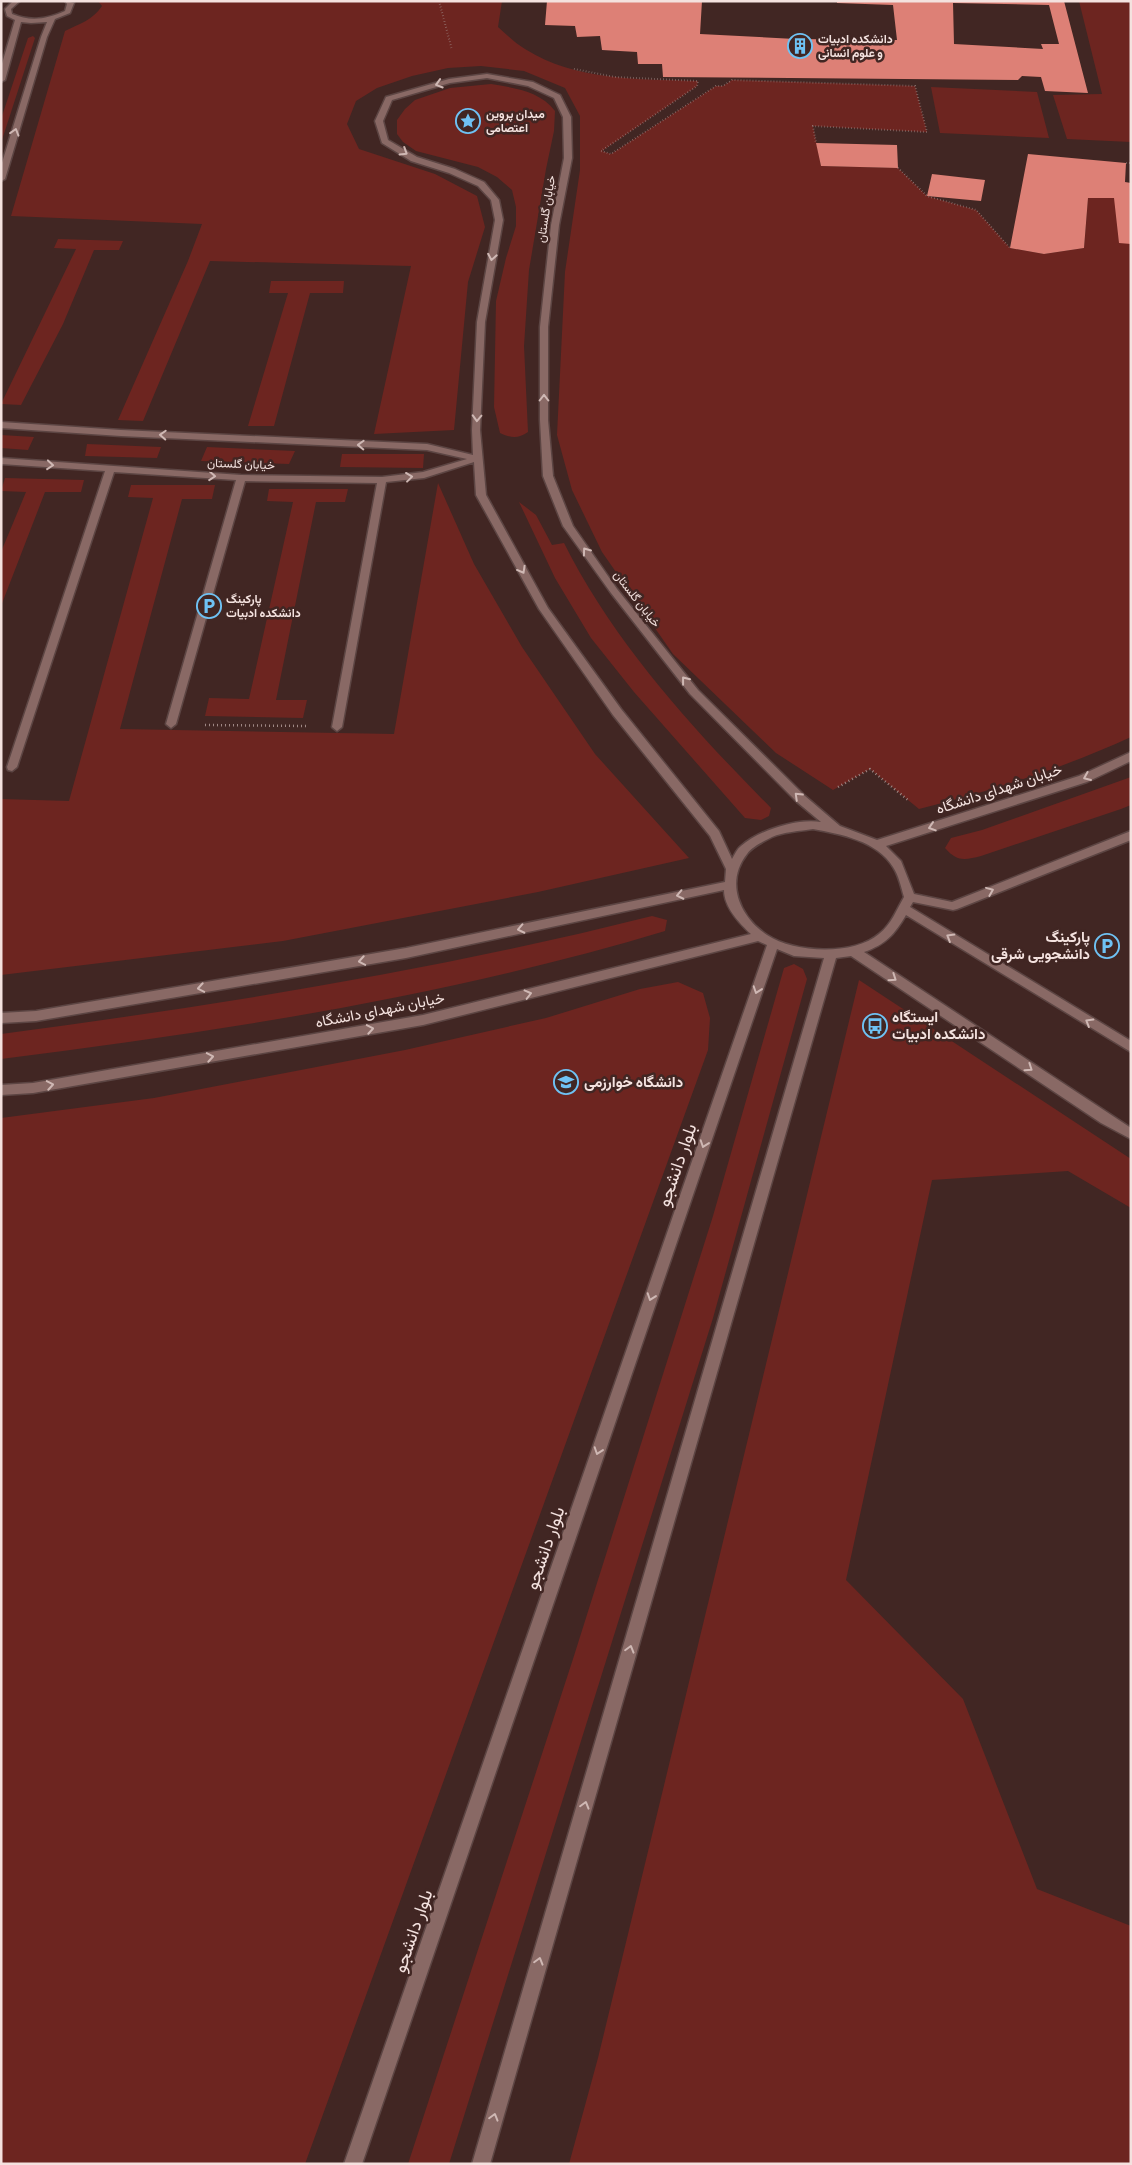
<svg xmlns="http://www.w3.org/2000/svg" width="1132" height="2165" viewBox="0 0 1132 2165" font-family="Manrope,Vazirmatn,sans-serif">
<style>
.green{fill:#6d2520}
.building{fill:#dd8076;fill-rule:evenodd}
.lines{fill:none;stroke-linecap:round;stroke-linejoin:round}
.service-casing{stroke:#5c4543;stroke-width:3}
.path-far1{stroke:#9f8885;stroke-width:2;stroke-dasharray:0.5 2.5;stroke-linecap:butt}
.path{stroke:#9f8885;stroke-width:2.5;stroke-dasharray:1 3;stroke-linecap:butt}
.service{fill:#896965;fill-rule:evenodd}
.oneway{stroke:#cfb8b4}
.labels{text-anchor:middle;stroke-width:5;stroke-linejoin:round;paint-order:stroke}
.far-poi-label{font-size:12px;font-weight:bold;fill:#f4e2df;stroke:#412623;text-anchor:start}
.far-street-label{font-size:12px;fill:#f4e2df;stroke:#412623}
.street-label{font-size:15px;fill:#f4e2df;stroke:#412623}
.poi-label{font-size:15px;font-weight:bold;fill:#f4e2df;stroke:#412623;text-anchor:start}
.near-street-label{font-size:18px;fill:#f4e2df;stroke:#412623}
</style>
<rect width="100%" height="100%" fill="#412623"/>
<path class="green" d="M98,1H502L498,27C507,35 515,43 525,49C575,81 641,79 698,81L697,86L602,151L611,154L716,86H723L732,80L915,86L927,132L813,126L821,166L898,168L927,196L976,210L1010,248L1044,254L1084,248L1088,198H1114L1131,244V737C1063,768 992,791 919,809L870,769L833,790L776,753L673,654L602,552L572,490L557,435L565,272L580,170V116L565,88L524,71L481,66L448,68L412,76L377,88L356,101L347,124L359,149L435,174L477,196L485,227L468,282L454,430L374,434L411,266L210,261L143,421L118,420L188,261L202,224L11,216L65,31C79,24 93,20 102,6Z
M1079,1H1131V142L1067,139L1053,95L1102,94Z
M33,36L35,38L1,143V119L28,38Z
M491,84C514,88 540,91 555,111L554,131L546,169L529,270L524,346L528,432C518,439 511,438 500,433L494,407L496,301L506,258L516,226V207L512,190L497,177L478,167L416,151L403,142L397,134V120L405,109L415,100L450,88Z
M931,87L1037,92L1049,138L940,133Z
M58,239L123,241L119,250H94L63,324L21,405L1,404L76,249L54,248Z
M271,281H344L343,293H310L274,426H248L288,293H269Z
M1,435L34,437L28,450L1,448Z
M87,444L161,447L157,458L85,456Z
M207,447L295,451L289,464L201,461Z
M342,454H424L423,468L340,467Z
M5,478L84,480L81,492H45L1,606V552L26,492L1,491Z
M438,483L474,564L522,647L595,754L689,858L538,892L283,941L1,975V799L69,801L153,498L128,497L131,485H215L212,499H182L120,729L394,734Z
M269,489H348L345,502H316L276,700H307L303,718L205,716L209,698L249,699L293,502L267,501Z
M519,502L536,515L552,545L564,543C614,643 693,729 771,808L769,816L761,820L745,818L634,692L591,638L555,578Z
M1131,777V805L1121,809L981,856C965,860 957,862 945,848L951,838L982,830Z
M652,916L667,920L665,931C449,996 225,1031 1,1059V1034C220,1005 438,970 652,916Z
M794,964L803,969L807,979L713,1318L449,2164H408L573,1659L713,1216L782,975L784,968Z
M859,980L1131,1159V1208L1068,1171L932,1180L846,1580L963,1699L1037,1889L1131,1926V2164H569L598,2058Z
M678,982L703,993L710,1018L708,1050L305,2164H1V1118L154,1098L405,1050L546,1018L640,989Z"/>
<path class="building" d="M547,1H702L700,34L795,39L897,40L893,5L837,3V1H1064L1088,93L1045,91L1041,77L1022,76L1018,80L663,77L662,64H638L637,52L602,50L600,36L577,37L575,26L545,25ZM953,3L1049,5L1059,44H1041L1043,49L954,44Z
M816,143L897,145L898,168L821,166Z
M1028,154L1126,163L1125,182L1131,183V244L1119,243L1114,198H1088L1084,248L1044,254L1010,248Z
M932,174L985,180L981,201L927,196Z"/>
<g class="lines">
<defs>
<path id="service" d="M13,1H20L11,9L12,14C31,22 47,19 65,11L67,4L65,1L74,3L70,13L55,19L47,37L5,179L1,181V166L41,37L47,22L31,23L21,22L5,80L1,82V67L15,20L7,16L5,9Z
M487,74L533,82L560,95L571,117L572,158L559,225L548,327V420L553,476L573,526L617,589L698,690L805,796L840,826L877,840L1079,776L1131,752V761L1087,782L886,846L901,861L914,894L952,902L1131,831V840L957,909L953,910L913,902L910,907L1131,1041V1052L906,915C895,934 885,945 864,952L1131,1128V1139L1101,1123L851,956L836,958L490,2164H472L824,958L794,956L777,949L362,2164H344L767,945L758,941L423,1025L33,1093L1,1095V1085L33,1083L423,1015L751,934C739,923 724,907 724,890L406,958L36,1021L1,1023V1013L36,1011L406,948L725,882L726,869L710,836L613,715L539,609L476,495L474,462L424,478L386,482L342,727L337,731L332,727L377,483L245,481L176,724L171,728L166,724L236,480L114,472L17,767L12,771L8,770L7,767L105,471L1,464V458L241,475L382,477L423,472L467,459L427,450L121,436L1,428V422L121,430L427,444L473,455L472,430L477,322L495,220L491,200L478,186L449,173L411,161L382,143L375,121L386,97L449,79ZM487,78L528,86L554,98L563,117L564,158L551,225L540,327V420L543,476L563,526L611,593L690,694L797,802L821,822C798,818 759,830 741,846C737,849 735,854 732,859L719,831L621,709L548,608L486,495L480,430L485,322L503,220L499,200L484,182L455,169L417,157L388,140L383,121L392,100L450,83ZM813,829C841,834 877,841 893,867C899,876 901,887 904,897C897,909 891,925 879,934C853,956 794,953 767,935C739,916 725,882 747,854C752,847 764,841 772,837C783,832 800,831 813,829Z"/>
</defs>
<use href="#service" class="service-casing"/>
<path class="path-far1" d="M439,1L452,50
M574,69L615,77L698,81L697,86L601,151L611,154L716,86H723L732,80L915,86L927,132L813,126L816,143
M1126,163H1131
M898,168L927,196L976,210L1010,248"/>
<path class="path" d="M205,725L306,726
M838,787L870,769L908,800"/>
<use href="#service" class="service"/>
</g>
<defs><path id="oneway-chevron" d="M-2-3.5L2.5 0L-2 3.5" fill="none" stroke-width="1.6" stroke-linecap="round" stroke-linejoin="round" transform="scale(1.25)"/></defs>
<g class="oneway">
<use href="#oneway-chevron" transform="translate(439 84) rotate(163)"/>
<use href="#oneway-chevron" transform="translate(15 132) rotate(-73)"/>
<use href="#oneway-chevron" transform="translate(404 152) rotate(32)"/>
<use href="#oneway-chevron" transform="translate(492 257) rotate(100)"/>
<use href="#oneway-chevron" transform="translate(544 398) rotate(-90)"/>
<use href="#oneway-chevron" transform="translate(477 418) rotate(92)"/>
<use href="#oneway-chevron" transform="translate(163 435) rotate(-177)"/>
<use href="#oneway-chevron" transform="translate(361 445) rotate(-178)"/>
<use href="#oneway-chevron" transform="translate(50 465) rotate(5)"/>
<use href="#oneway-chevron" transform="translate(212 476) rotate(4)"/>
<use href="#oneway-chevron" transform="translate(409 477) rotate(-7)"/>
<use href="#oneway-chevron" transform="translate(586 551) rotate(-126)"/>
<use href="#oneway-chevron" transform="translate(522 570) rotate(61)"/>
<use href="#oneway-chevron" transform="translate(685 680) rotate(-128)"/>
<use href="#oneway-chevron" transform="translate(1087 777) rotate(157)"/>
<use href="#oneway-chevron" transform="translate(798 796) rotate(-136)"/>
<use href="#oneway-chevron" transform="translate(932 827) rotate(162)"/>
<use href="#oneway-chevron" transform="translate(990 891) rotate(-22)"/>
<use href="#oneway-chevron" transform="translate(680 895) rotate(168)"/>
<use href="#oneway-chevron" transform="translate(521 929) rotate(168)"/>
<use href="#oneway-chevron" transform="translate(950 937) rotate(-149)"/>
<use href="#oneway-chevron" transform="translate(362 961) rotate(170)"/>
<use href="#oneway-chevron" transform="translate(893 978) rotate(34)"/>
<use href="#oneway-chevron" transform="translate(201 988) rotate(170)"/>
<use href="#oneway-chevron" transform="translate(757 990) rotate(109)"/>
<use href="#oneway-chevron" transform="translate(528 994) rotate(-14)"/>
<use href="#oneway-chevron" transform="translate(1089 1022) rotate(-149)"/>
<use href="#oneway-chevron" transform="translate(370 1029) rotate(-10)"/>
<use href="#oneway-chevron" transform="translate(210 1057) rotate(-10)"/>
<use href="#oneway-chevron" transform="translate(1029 1068) rotate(34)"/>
<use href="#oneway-chevron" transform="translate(50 1085) rotate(-10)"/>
<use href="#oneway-chevron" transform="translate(704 1144) rotate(109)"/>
<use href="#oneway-chevron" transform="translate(651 1297) rotate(109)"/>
<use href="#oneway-chevron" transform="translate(598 1451) rotate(109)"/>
<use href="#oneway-chevron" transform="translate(630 1649) rotate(-74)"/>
<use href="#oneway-chevron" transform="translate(585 1805) rotate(-74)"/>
<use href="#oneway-chevron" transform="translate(539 1961) rotate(-74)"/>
<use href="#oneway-chevron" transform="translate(494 2117) rotate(-74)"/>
</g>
<defs>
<symbol id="building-ring" viewBox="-11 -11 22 22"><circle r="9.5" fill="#412623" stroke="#6fc2f4" stroke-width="1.5"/><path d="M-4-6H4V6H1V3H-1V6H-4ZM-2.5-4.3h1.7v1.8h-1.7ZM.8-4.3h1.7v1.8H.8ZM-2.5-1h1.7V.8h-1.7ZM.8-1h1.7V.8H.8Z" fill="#6fc2f4"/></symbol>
<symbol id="sight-ring" viewBox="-11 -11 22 22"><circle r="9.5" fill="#412623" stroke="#6fc2f4" stroke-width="1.5"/><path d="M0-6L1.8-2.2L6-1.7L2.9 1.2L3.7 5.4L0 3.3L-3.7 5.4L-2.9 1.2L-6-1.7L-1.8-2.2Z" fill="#6fc2f4"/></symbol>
<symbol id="parking-ring" viewBox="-11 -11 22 22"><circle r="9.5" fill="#412623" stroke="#6fc2f4" stroke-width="1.5"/><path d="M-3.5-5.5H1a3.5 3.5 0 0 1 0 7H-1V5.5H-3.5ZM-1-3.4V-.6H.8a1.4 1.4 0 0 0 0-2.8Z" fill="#6fc2f4"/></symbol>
<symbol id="bus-ring" viewBox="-11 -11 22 22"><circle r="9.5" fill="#412623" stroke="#6fc2f4" stroke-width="1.5"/><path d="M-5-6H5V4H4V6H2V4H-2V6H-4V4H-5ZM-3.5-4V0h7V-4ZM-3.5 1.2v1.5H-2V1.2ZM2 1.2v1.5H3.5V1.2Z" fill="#6fc2f4"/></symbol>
<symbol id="university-ring" viewBox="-11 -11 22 22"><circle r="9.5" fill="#412623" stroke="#6fc2f4" stroke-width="1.5"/><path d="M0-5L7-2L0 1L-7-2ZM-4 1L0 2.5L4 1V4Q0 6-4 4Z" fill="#6fc2f4"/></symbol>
</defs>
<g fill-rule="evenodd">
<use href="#building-ring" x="786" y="32" width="28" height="28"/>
<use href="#sight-ring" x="454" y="107" width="28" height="28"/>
<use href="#parking-ring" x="195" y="592" width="28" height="28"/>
<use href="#parking-ring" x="1093" y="932" width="28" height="28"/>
<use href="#bus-ring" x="861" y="1012" width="28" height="28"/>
<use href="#university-ring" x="552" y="1068" width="28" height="28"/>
</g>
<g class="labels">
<g class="far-poi-label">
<text x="818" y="43">دانشکده ادبیات<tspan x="818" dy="14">و علوم انسانی</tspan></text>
<text x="486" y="118">میدان پروین<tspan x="486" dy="14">اعتصامی</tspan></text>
<text x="226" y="603">پارکینگ<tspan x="226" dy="14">دانشکده ادبیات</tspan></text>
</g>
<g class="far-street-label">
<text transform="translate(546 209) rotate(-81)" y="4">خیابان گلستان</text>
<text transform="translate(241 464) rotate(2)" y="4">خیابان گلستان</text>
<text transform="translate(637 599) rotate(52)" y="4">خیابان گلستان</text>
</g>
<g class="street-label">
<text transform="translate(999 789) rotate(-18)" y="5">خیابان شهدای دانشگاه</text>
<text transform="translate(380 1010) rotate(-11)" y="5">خیابان شهدای دانشگاه</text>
</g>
<g class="poi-label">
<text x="1090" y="942" text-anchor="end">پارکینگ<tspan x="1090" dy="17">دانشجویی شرقی</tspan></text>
<text x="892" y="1022">ایستگاه<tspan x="892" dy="17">دانشکده ادبیات</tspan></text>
<text x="584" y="1087">دانشگاه خوارزمی</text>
</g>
<g class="near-street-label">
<text transform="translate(677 1165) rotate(-71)" y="6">بلوار دانشجو</text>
<text transform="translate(545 1548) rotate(-71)" y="6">بلوار دانشجو</text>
<text transform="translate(413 1931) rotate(-71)" y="6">بلوار دانشجو</text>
</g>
</g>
<rect width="1132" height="2165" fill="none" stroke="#f4e2df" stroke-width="5"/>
</svg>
